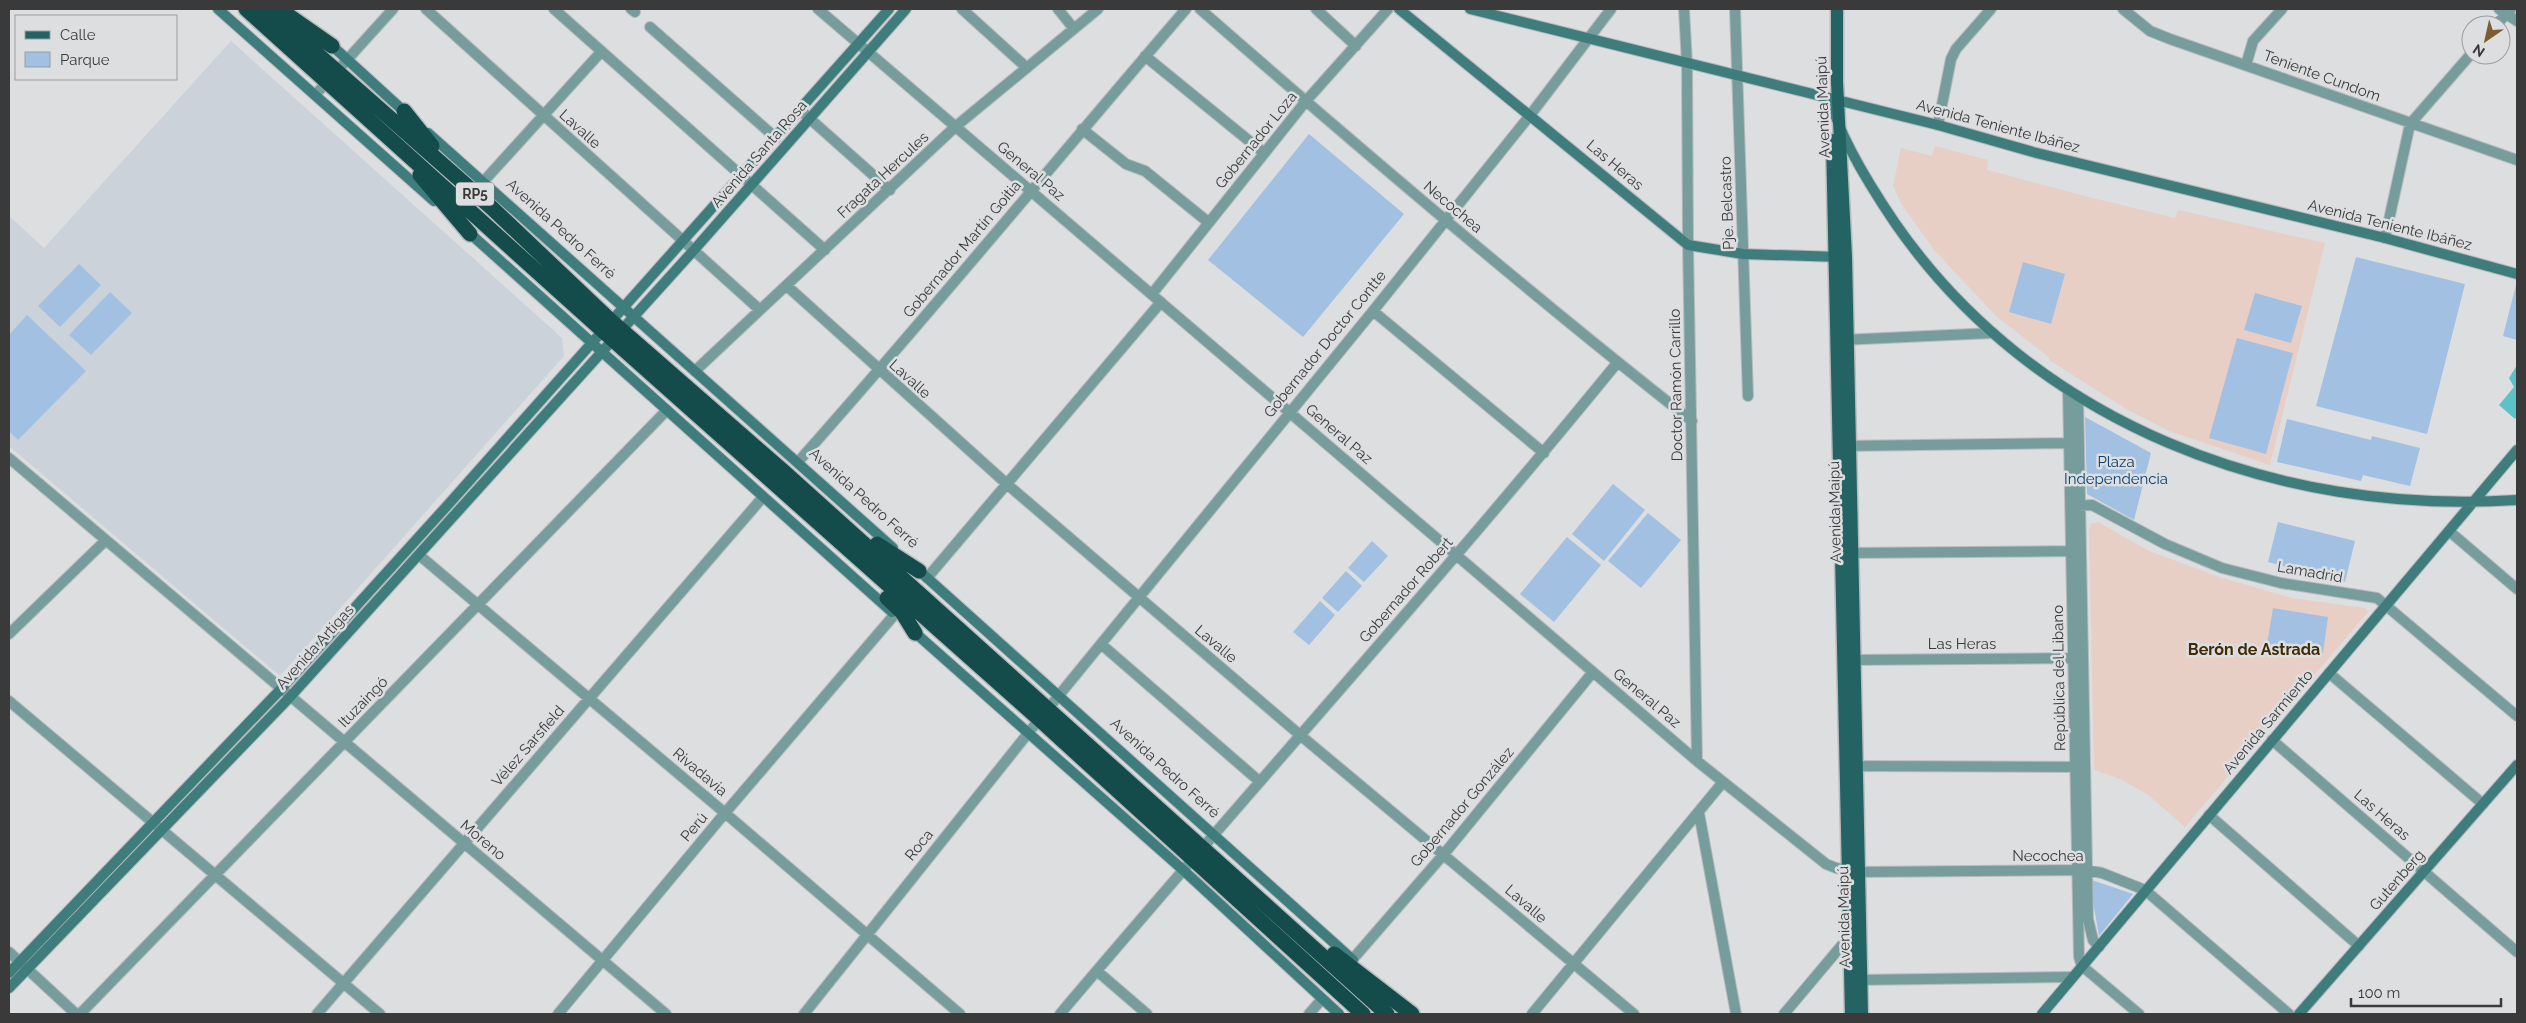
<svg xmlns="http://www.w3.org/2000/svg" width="2526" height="1023" viewBox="0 0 2526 1023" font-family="Raleway,sans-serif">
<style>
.built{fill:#cbd2d9}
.education{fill:#e7cfc5}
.green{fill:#a2c0e2}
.water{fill:#5dc2c8}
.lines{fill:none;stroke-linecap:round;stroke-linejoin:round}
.street-casing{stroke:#b8babc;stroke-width:12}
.secondary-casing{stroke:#b8babc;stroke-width:12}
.primary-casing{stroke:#b8babc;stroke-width:15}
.highway-casing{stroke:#b8babc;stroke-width:18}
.street{stroke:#769d9c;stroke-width:10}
.secondary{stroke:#3f7d7c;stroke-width:10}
.primary{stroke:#236363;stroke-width:12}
.highway{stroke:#144c4c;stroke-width:15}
.labels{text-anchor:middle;stroke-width:5;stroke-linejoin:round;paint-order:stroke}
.shield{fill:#dcdee0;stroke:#6b6b6c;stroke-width:1}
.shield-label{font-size:14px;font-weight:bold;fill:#3a3a3b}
.street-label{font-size:15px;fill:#3a3a3b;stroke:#dcdee0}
.park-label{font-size:15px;fill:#0a3f70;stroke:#dcdee0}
.neighbourhood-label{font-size:16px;font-weight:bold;fill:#412b05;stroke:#dcdee0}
</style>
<rect width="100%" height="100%" fill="#dcdee0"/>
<path class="built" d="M231,41L562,338L564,356L280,676L9,446V216L44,248Z"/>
<path class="education" d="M1935,146L1988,160L1987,170L2089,197L2175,218L2178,210L2325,243L2270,465L2169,431L2128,410L2049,360L2050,358L1996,316L1935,251L1902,205L1893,186L1901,148L1932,156Z
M2098,522L2149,551L2219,577L2292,598L2365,608L2368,612L2185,827L2147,794L2120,779L2094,770L2089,529L2091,524Z"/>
<path class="green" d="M1309,134L1404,214L1303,337L1208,260Z
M2356,257L2465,284L2427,434L2316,406Z
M2023,262L2065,274L2051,324L2009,312Z
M79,264L101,285L60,327L38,306Z
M2516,285H2517V340L2503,336Z
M110,292L132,313L91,355L69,335Z
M2255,293L2302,306L2291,343L2244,330Z
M27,315L86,371L18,440L9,431V335Z
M2237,338L2293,353L2266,454L2209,438Z
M2085,417L2151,453L2134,520L2087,494Z
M2287,419L2371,440L2372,436L2420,448L2410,486L2363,475L2361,481L2277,462Z
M1613,484L1645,510L1604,561L1572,534Z
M1648,513L1681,540L1641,588L1608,561Z
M2278,522L2355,541L2345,582L2268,562Z
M1567,537L1601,565L1554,622L1520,594Z
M1372,541L1388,556L1364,582L1348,568Z
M1346,571L1362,586L1338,612L1322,598Z
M1320,601L1335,615L1309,645L1293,632Z
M2273,608L2328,617L2323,653L2267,644Z
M2089,879L2133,894L2099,936Z"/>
<path class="water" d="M2517,365V416L2515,419L2499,405L2514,387L2509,378Z"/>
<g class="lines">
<defs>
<path id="street" d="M426,9L760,310
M554,9L825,250
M631,9L635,12
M818,9L1697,761L1826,864L1836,868L1859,872L2086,870L2102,873L2145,890L2289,1014
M962,9L1027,68
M1058,9L1074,29
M1200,9C1361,150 1524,289 1692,421
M1316,9L1356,46
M1684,9L1687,64L1688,245L1697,761
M1735,9L1748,396
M2123,9L2150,31L2170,39L2517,160
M2499,9L2517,21
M2496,25L2511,9
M650,27L776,138
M1145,56L1264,153
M2246,65L2253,41L2282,9
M316,94L393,9
M800,110L890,190
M1938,125L1951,59L1956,49L1991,9
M1082,129L1126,164L1145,171L1208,222
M483,182L601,52
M2385,238L2410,124L2471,54
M787,286L1008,485L1300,735L1634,1014
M1152,294L1306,101L1388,9
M1373,311L1544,453
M1841,340L1993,333
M695,371L955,127L1098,9
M2068,390C2072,579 2075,768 2079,957L2082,966L2139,1014
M2078,396L2088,919L2093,940L2099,947
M1843,446L2075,443
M9,458L666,1014
M798,462C930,314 1056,160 1186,9
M2073,506L2092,505L2165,544L2222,568L2281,583L2377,598L2517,716
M2449,531L2517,589
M1845,553L2078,551
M419,555L725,813L960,1014
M927,578L1161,302
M9,634L106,540
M1101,644L1259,781
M1849,660L2077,658
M2329,673L2483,804
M9,701L380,1014
M2272,740L2517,952
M1849,766L2082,767
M1699,813L1736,1014
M2209,815L2359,946
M9,952L76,1014
M1352,960L1444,854L1593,672
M1097,971L1147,1014
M1856,980L2072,977
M80,1014L667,410
M317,1014L763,497
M558,1014L725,813L895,614
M804,1014L1029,732L1373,311L1531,114L1611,9
M1060,1014C1244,796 1437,584 1617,363
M1309,1014L1322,999
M1532,1014L1723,782
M1784,1014L1842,945L1855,941"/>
<path id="secondary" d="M218,9L434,201
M1399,9L1688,245L1743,254L1840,257
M1470,9L1938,125L2033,152L2385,238L2517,274
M328,42L408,115
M1830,98C1839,137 1872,189 1895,223C2034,424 2278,516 2517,500
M428,133L893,548
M465,229L892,612
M915,567L1353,960
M912,630L1182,869L1339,1014
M9,973L281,689L446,507L889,9
M9,988L290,697L694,250L906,9
M2042,1014L2517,450
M2299,1014L2517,765"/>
<path id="primary" d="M1837,9V82L1846,257L1862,1014
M1832,140L1851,1014"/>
<path id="highway" d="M246,9L603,331L1039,719L1363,1014
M266,9L492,208L611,321L783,471L1387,1014
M279,9L332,46
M404,111L432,146
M420,175L470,234
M877,544L919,571
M887,598L902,612L915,633
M1334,954L1412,1014"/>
</defs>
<use href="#street" class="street-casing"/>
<use href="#secondary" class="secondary-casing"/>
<use href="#primary" class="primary-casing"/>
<use href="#highway" class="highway-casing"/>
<use href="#street" class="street"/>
<use href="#secondary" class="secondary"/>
<use href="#primary" class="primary"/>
<use href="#highway" class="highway"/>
</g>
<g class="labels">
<rect class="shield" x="456" y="182.5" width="38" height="23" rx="4"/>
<g class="shield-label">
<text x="475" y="199">RP5</text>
</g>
<g class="street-label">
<text transform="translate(2322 76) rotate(20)" y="5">Teniente Cundom</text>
<text transform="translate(1823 107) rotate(-92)" y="5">Avenida Maipú</text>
<text transform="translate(1998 126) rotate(15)" y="5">Avenida Teniente Ibáñez</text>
<text transform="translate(580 129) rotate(42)" y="5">Lavalle</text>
<text transform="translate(1256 140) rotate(-51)" y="5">Gobernador Loza</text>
<text transform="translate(759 154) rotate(-49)" y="5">Avenida Santa Rosa</text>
<text transform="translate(1615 165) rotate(40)" y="5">Las Heras</text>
<text transform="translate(1031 171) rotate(40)" y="5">General Paz</text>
<text transform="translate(883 175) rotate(-43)" y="5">Fragata Hercules</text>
<text transform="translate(1727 203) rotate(-92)" y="5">Pje. Belcastro</text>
<text transform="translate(1453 207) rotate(40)" y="5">Necochea</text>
<text transform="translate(2390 225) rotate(14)" y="5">Avenida Teniente Ibáñez</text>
<text transform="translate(561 229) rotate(42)" y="5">Avenida Pedro Ferré</text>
<text transform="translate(962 249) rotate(-50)" y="5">Gobernador Martín Goitia</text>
<text transform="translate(1325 344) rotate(-51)" y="5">Gobernador Doctor Contte</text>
<text transform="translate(910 379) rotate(42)" y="5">Lavalle</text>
<text transform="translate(1676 385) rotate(-91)" y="5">Doctor Ramón Carrillo</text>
<text transform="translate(1339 434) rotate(41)" y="5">General Paz</text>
<text transform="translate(864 498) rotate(42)" y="5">Avenida Pedro Ferré</text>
<text transform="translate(1835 512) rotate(-91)" y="5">Avenida Maipú</text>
<text transform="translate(2310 572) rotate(10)" y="5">Lamadrid</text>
<text transform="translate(1406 590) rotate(-49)" y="5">Gobernador Robert</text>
<text transform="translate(1216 644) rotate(40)" y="5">Lavalle</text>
<text x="1962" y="649">Las Heras</text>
<text transform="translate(315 647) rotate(-48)" y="5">Avenida Artigas</text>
<text transform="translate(2059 678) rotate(-91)" y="5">República del Libano</text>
<text transform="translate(1647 698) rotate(40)" y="5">General Paz</text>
<text transform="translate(363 702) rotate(-46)" y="5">Ituzaingó</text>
<text transform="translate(2268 722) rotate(-50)" y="5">Avenida Sarmiento</text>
<text transform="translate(528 746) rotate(-49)" y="5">Vélez Sarsfield</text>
<text transform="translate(1165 768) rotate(42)" y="5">Avenida Pedro Ferré</text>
<text transform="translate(700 772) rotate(40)" y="5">Rivadavia</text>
<text transform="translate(1462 807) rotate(-50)" y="5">Gobernador González</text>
<text transform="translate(2382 815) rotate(41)" y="5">Las Heras</text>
<text transform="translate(694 827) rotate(-50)" y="5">Perú</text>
<text transform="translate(483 840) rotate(40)" y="5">Moreno</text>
<text transform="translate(919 845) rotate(-51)" y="5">Roca</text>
<text x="2048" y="861">Necochea</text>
<text transform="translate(2397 880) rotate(-49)" y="5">Gutenberg</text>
<text transform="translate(1526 904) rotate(41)" y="5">Lavalle</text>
<text transform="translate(1844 917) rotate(-91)" y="5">Avenida Maipú</text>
</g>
<g class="park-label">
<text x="2116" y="467">Plaza<tspan x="2116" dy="17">Independencia</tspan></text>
</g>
<g class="neighbourhood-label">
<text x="2254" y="655">Berón de Astrada</text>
</g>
</g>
<rect width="2526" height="1023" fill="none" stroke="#3a3a3b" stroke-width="20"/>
<rect x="15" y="15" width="162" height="65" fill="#dcdee0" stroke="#9b9c9e"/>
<rect x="25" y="31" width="25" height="8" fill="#236363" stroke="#9b9c9e"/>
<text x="60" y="40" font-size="15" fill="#3a3a3b">Calle</text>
<rect x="25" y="52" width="25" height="15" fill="#a2c0e2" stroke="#9b9c9e"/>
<text x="60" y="65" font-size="15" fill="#3a3a3b">Parque</text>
<g transform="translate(2486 40) rotate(214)"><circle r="24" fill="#dcdee0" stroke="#9b9c9e"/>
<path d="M0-4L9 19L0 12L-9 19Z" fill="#7b5d31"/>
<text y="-8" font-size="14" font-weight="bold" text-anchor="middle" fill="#3a3a3b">N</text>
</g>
<path d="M2351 998v8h150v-8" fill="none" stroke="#3a3a3b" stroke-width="2.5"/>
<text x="2358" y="998" font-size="15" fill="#3a3a3b" stroke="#dcdee0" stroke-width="4" paint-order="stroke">100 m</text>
</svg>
